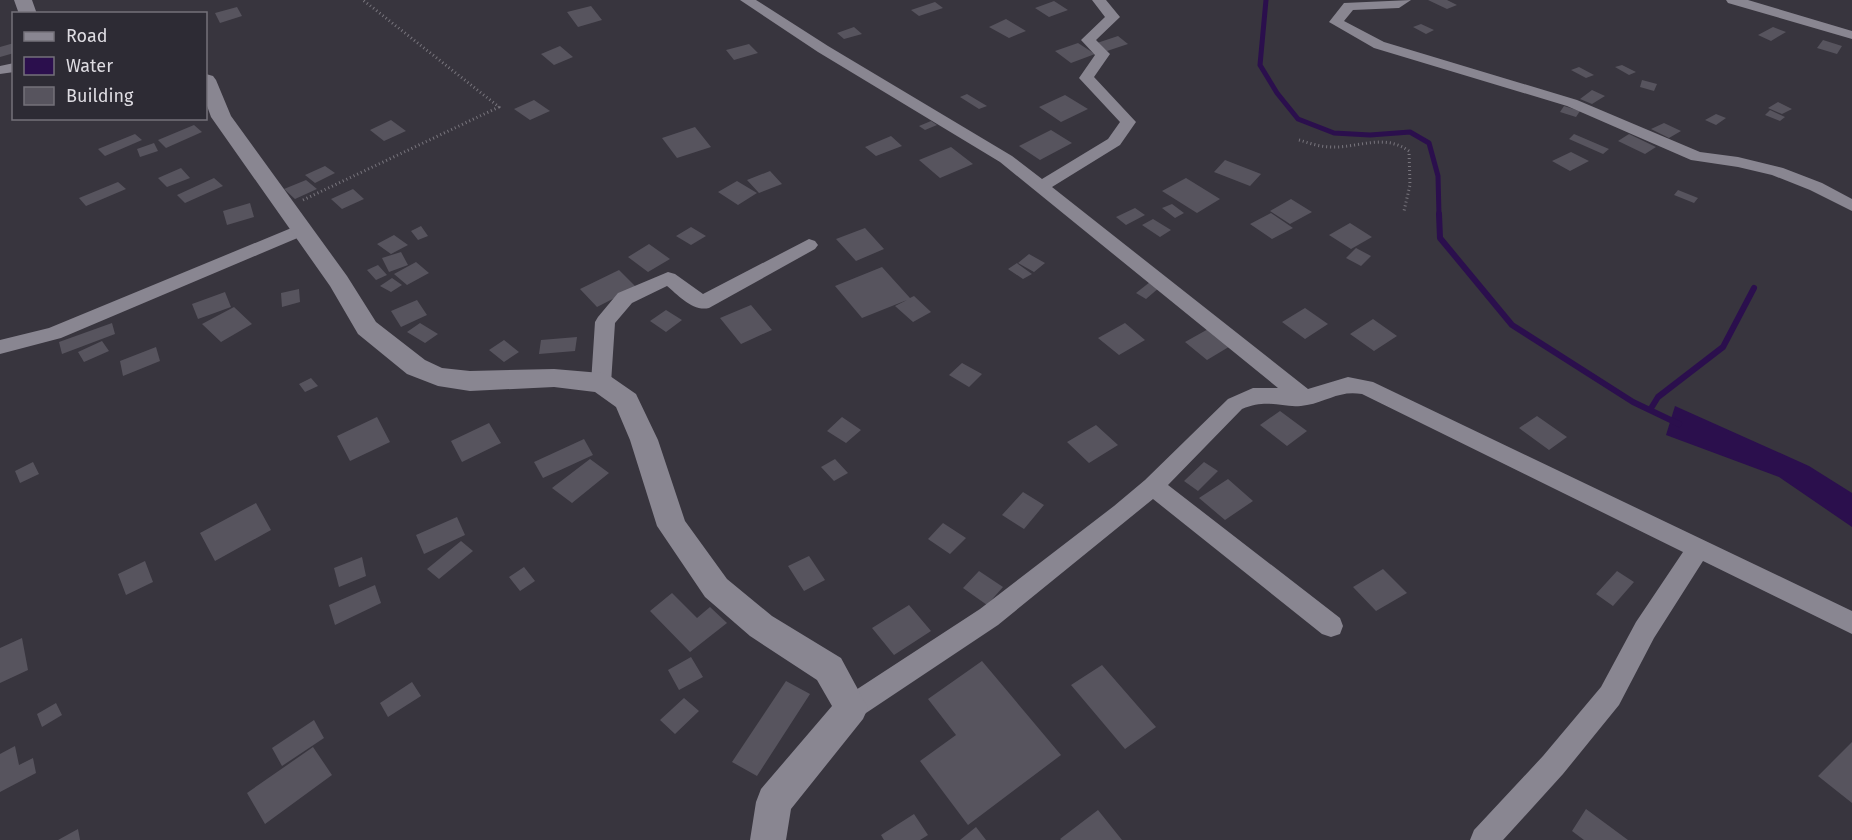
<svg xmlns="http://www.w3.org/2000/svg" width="1852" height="840" viewBox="0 0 1852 840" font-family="'Fira Sans',sans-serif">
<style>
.water{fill:#2b0f4d}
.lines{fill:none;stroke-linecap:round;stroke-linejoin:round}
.stream-far1{stroke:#2b0f4d;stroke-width:5}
.stream{stroke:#2b0f4d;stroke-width:6}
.building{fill:#57545e}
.path{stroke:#78757d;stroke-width:3;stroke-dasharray:1 3;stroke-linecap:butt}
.minor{fill:#898691;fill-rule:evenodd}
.tertiary{fill:#898691;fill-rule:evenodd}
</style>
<rect width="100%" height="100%" fill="#38353e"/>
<path class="water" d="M1675,406L1809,466L1852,493V527L1779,477L1666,435Z"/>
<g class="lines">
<path class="stream-far1" d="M1266,0L1260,65L1277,93L1298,119L1334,133L1370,135L1410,132L1429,143L1438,176L1439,215"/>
<path class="stream" d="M1439,214L1440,238L1512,325L1633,402L1679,424
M1650,410L1658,397L1723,347L1754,288"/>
</g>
<path class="building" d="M1428,0H1447L1457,5L1447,9Z
M1054,1L1068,10L1049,17L1035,8Z
M935,2L943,8L919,16L911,10Z
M591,6L602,20L578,27L567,12Z
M237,7L242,16L220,23L215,13Z
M1006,19L1026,31L1009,38L989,27Z
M1421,24L1434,30L1426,34L1413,27Z
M854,27L862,34L844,39L837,33Z
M1773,27L1786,32L1771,41L1758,35Z
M1118,36L1128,44L1107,51L1097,43Z
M1823,40L1842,46L1837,54L1817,48Z
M14,43V53L0,57V47Z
M1078,43L1095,54L1071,63L1055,51Z
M749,44L758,53L734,60L726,50Z
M560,46L573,57L554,65L541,54Z
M1622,65L1636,72L1629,75L1615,67Z
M1579,67L1594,75L1586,78L1571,70Z
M1642,80L1657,84L1654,91L1640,87Z
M1592,90L1605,96L1592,104L1580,99Z
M967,94L987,106L979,109L960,97Z
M1065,95L1088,109L1061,122L1039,107Z
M534,100L550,111L530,120L514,109Z
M1778,102L1792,109L1782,114L1768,108Z
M1564,106L1580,111L1576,117L1560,112Z
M1770,110L1785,117L1780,121L1765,115Z
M1716,114L1726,118L1716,125L1705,120Z
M391,120L406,131L384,141L370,130Z
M931,121L937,125L925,130L919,126Z
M1664,123L1681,131L1669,138L1651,129Z
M194,125L202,132L166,148L158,140Z
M695,127L711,147L677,158L662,138Z
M1051,130L1072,143L1040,160L1019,146Z
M135,134L142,140L105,156L98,149Z
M1574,134L1609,149L1603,154L1569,139Z
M1629,134L1656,147L1645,154L1618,141Z
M891,136L902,146L876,156L865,147Z
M154,143L158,151L140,157L137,149Z
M951,147L973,164L940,178L919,160Z
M1571,152L1589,161L1570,171L1552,161Z
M1225,160L1261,174L1250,186L1214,172Z
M325,166L335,173L315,183L305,175Z
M181,168L190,178L167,187L158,178Z
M770,171L782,184L759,193L747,180Z
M214,178L223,186L185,203L177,195Z
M1186,178L1220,199L1197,213L1162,191Z
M306,180L317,189L295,199L284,189Z
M737,181L757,193L738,205L718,192Z
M118,182L126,189L86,206L79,198Z
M353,189L364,199L342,209L331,199Z
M1678,190L1698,198L1694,203L1674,195Z
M1291,199L1312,212L1290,224L1270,211Z
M250,203L254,217L227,225L223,211Z
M1172,204L1184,213L1175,218L1162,208Z
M1135,208L1145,215L1126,225L1116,217Z
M1271,213L1293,228L1272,239L1250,224Z
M1153,219L1171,230L1160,237L1142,225Z
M1350,223L1372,237L1351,249L1329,235Z
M421,226L428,236L418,240L411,231Z
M691,227L706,236L691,245L676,236Z
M865,228L884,249L856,261L836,239Z
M394,235L408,245L391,254L377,244Z
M649,244L670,259L648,272L628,257Z
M1356,248L1371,256L1361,266L1346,258Z
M401,252L408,265L389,272L382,258Z
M1029,254L1045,263L1034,272L1018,263Z
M416,262L429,273L407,285L394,274Z
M1017,263L1018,264L1032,274L1023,279L1008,269Z
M378,265L387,275L376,280L367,270Z
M882,267L910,298L914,296L931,312L913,322L895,306L907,300L862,318L835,286Z
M619,270L636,287L597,307L580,289Z
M392,278L402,285L391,292L380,286Z
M1150,282L1160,287L1146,299L1136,293Z
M299,289L300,302L282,307L281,293Z
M225,292L231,307L198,319L192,304Z
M417,300L427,315L401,327L391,311Z
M751,305L772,330L741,344L720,318Z
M234,307L252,324L221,342L202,324Z
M1305,308L1328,324L1305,339L1282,322Z
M666,310L682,320L666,332L650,321Z
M1373,319L1397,336L1374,351L1350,334Z
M112,323L115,334L62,354L59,342Z
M420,323L438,334L425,343L407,332Z
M1125,323L1145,340L1119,355L1098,338Z
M1210,328L1232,345L1207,360L1185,342Z
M577,337L575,351L539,354L541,340Z
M504,340L519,352L504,362L489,350Z
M102,341L109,351L84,362L78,352Z
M156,347L160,361L123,376L120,361Z
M962,363L982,374L969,387L949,375Z
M311,378L318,386L305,392L299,384Z
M1280,411L1307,431L1287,446L1260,425Z
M1537,416L1567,437L1549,450L1519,428Z
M377,417L390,442L350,461L337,436Z
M842,417L861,430L846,443L827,431Z
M489,423L501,443L462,462L451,441Z
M1096,425L1118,445L1089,463L1067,442Z
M584,439L593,455L543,478L534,462Z
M590,459L609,473L572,503L552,488Z
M835,459L848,473L834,481L821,467Z
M33,462L39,474L20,483L15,471Z
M1204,462L1218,471L1198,491L1184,481Z
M1228,479L1253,501L1225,520L1199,498Z
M1023,492L1044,505L1024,529L1002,515Z
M256,503L271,530L215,561L200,533Z
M457,517L465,535L424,554L416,535Z
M943,523L966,538L950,554L928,539Z
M461,541L473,551L439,579L427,569Z
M809,556L825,580L804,591L788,566Z
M362,557L366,576L339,587L334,568Z
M145,561L153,582L126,595L118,574Z
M524,567L535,581L520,591L509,577Z
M1383,569L1407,593L1376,611L1353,587Z
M979,571L1003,587L987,605L963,588Z
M1617,571L1634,582L1613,606L1596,594Z
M375,585L381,603L335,625L329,605Z
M672,593L697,618L710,607L727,623L690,652L650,611Z
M909,605L931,631L894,655L872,628Z
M22,638L28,670L0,683V648Z
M691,657L703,677L679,690L668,670Z
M982,661L1061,755L968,825L920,761L956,735L928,699Z
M1102,665L1156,727L1125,749L1071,685Z
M786,681L810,694L757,776L732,762Z
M412,682L421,696L388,717L380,703Z
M684,698L699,711L675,734L660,720Z
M56,703L62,715L42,727L37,714Z
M314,720L324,738L282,766L272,748Z
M1852,742V803L1818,776Z
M15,746L19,765L33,758L36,773L0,792V754Z
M313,747L332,775L265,824L247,793Z
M1586,809L1628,840H1584L1572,831Z
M1098,810L1122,840H1061L1060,839Z
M914,814L928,835L920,840H884L881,835Z
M976,827L986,840H960Z
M78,829L80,840H58Z"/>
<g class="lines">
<path class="path" d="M1299,140C1309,143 1320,147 1331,147C1359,148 1384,133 1409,151L1410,185L1404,211
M303,200L499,107L363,0"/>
<path class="minor" d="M740,0H756L828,46L1012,156L1042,179L1108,139L1120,122L1079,78L1095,55L1081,40L1105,17L1092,0H1106L1120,17L1096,40L1110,54L1094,77L1136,122L1120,145L1052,187L1308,389L1348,377L1373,382L1852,611V634L1703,561L1654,638L1619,705L1563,774L1503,840H1470L1474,830L1543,756L1601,687L1636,622L1683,552L1362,394C1340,390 1328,401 1307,405C1283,410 1271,397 1242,409L1168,485L1340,618L1343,626L1340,634L1331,637L1322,634L1153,499L998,625L860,717L851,720L842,717L838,708L842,699L980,609L1114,506L1145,480L1228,399L1253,388H1278L1000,162L818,52Z
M1411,0L1399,8L1353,10L1344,21L1384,42L1577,100L1700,152L1738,157L1783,168L1822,183L1852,199V211L1810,190L1772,175L1738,167L1691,160L1567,106L1374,48L1329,22L1344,3Z
M1726,0H1748L1852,31V39L1728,3Z
M14,63V72L0,74V66Z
M301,224L307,226L310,230L307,234L61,338L0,354V340L49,328Z
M809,239L815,241L818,245L815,249L709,308C693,312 678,295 667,286L632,303L615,323L611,383L608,388L601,390L594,388L591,383L595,322L598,317L618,293L668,272L675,274L703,294Z"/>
<path class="tertiary" d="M14,0H32L37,14H19Z
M206,74L213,76L216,80L231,116L347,276L376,322L425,360L442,368L470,371L554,369L601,373L610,376L636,394L658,440L685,521L727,579L772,616L841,658L868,708L863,719L791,809L786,840H750L756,802L761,789L832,706L817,680L750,636L705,597L657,526L630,440L616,407L595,392L554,387L470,391L438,386L407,374L358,334L330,286L211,117L206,103Z"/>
</g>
<rect x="12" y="12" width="195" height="108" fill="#2d2b34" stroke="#74727a" stroke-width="1.5"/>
<rect x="24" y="32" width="30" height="9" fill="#898691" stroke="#74727a" stroke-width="1.5"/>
<text x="66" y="42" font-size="18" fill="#dedce2">Road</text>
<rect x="24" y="57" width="30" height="18" fill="#2b0f4d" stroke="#74727a" stroke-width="1.5"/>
<text x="66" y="72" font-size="18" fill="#dedce2">Water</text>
<rect x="24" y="87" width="30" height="18" fill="#57545e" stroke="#74727a" stroke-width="1.5"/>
<text x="66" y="102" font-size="18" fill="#dedce2">Building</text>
</svg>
